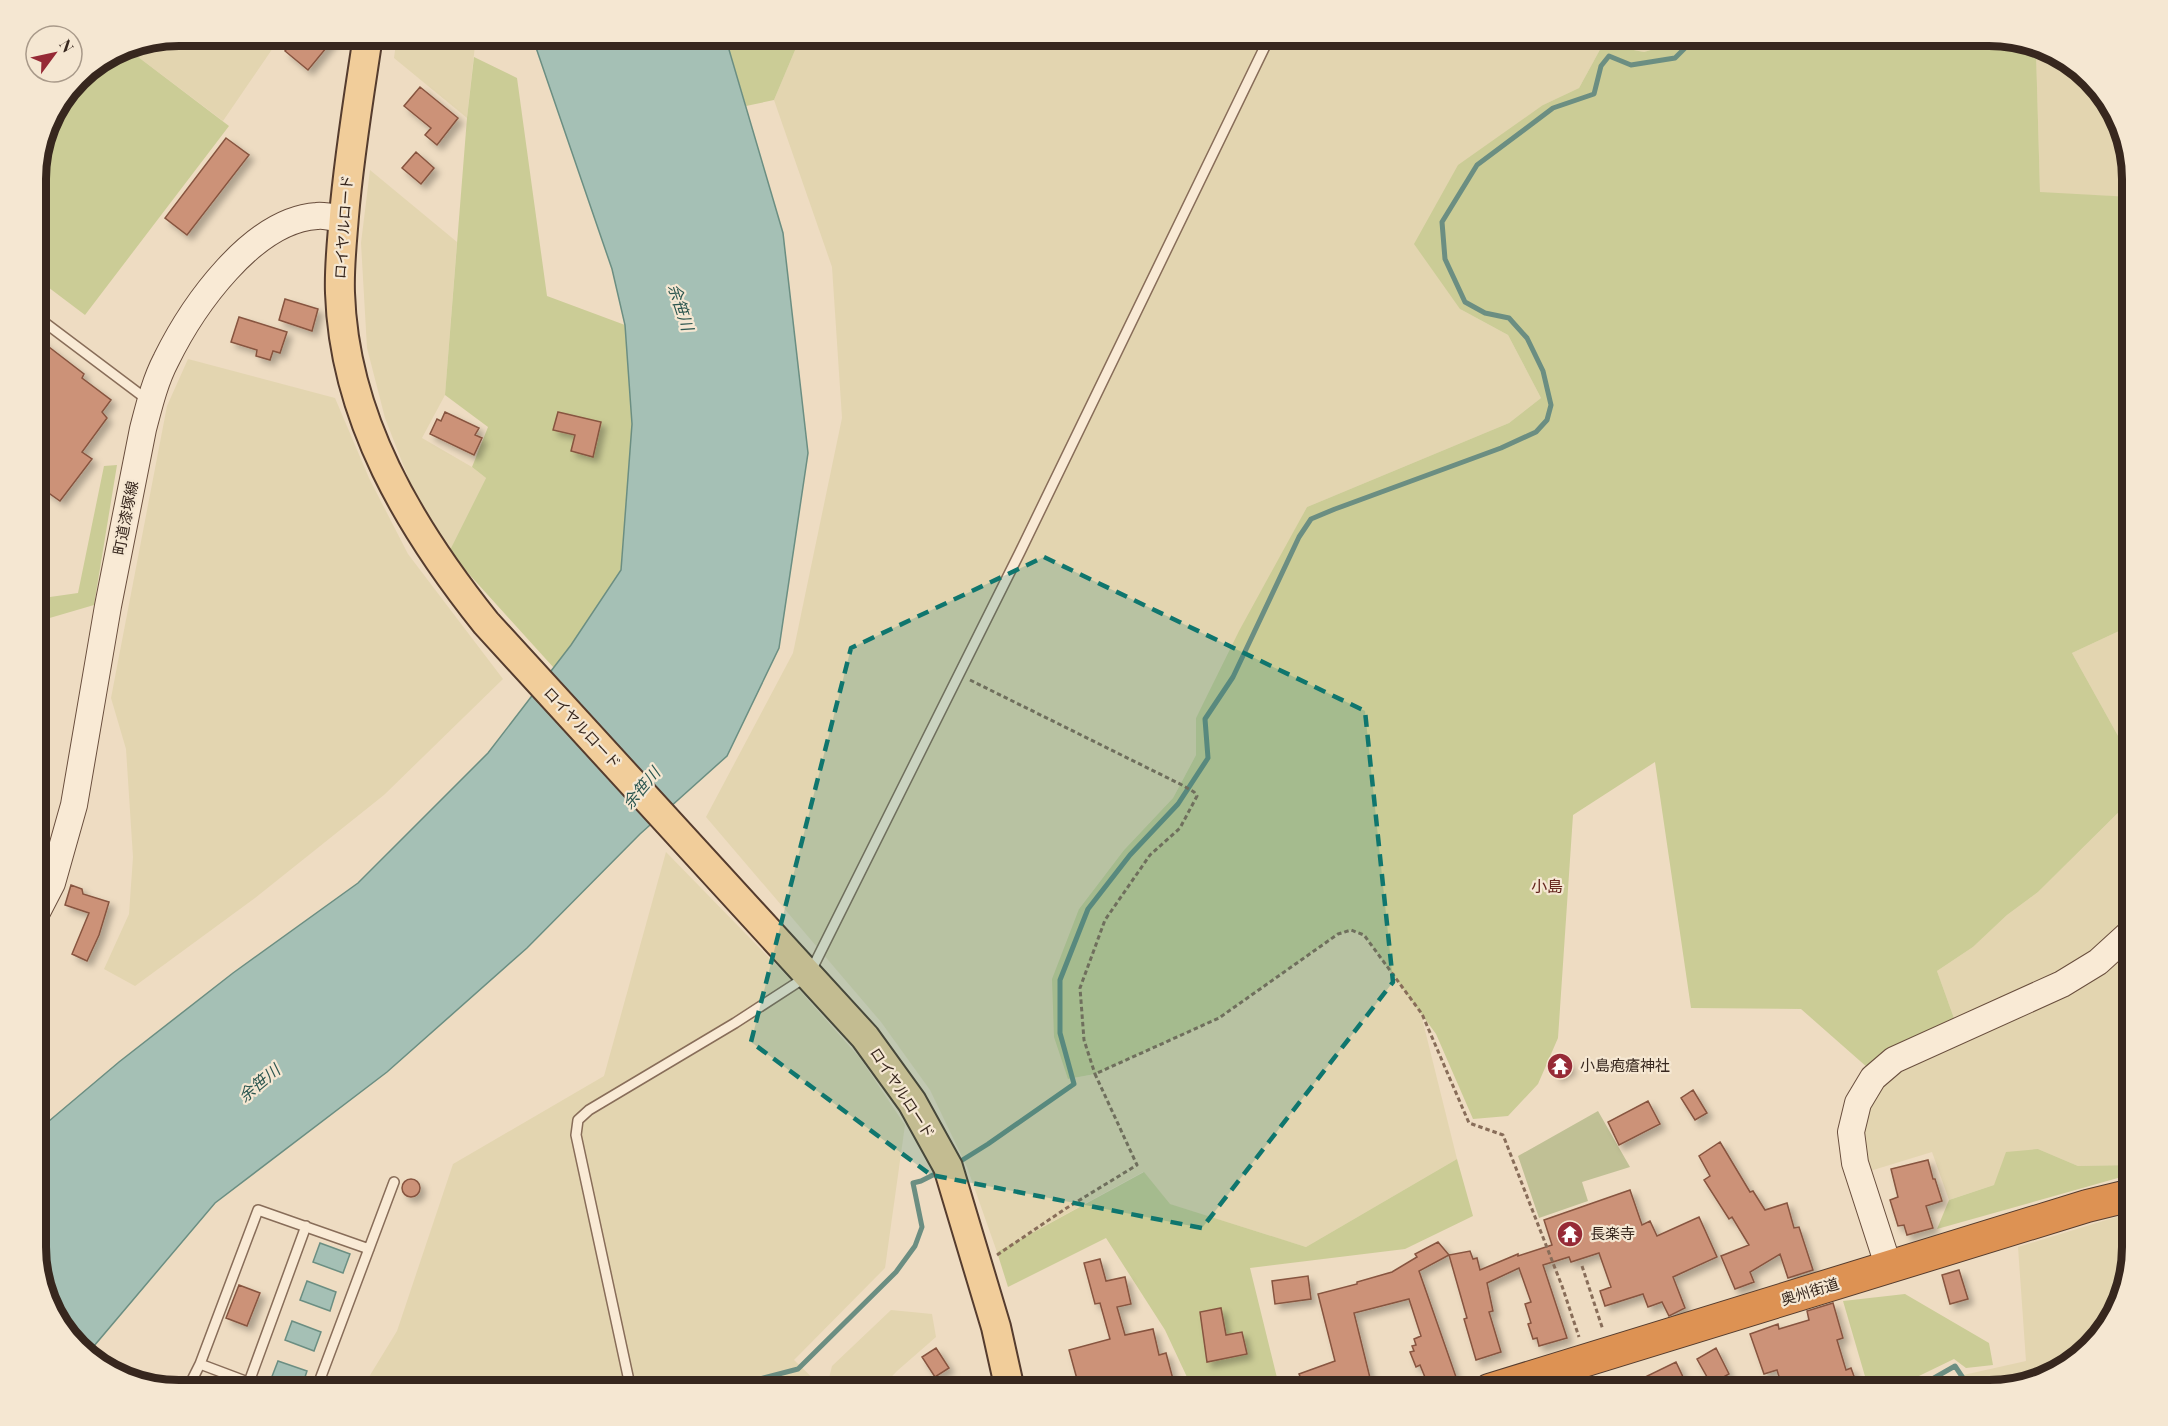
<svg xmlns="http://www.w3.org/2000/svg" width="2168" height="1426" viewBox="0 0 2168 1426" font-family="'Playfair Display','Noto Sans JP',serif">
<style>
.farmland{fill:#e3d5b0}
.green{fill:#cbcc96}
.cemetery{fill:#c0c095}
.water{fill:#a5c0b5;stroke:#6b8e82;stroke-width:1.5}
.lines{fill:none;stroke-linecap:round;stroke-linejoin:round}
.stream{stroke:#6b8e82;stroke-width:5}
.building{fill:#cc9278;stroke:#87543f;stroke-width:1.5;filter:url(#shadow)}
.lane-casing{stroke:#886d59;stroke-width:12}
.secondary-casing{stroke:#694e3d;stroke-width:28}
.primary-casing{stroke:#553c2e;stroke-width:32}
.highway-casing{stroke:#553c2e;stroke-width:34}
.path{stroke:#886d59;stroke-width:3;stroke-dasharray:4.5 3;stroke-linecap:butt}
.lane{stroke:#f9ead5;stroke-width:9}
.secondary{stroke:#f9ead5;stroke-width:26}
.primary{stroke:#f1cd9a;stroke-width:28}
.highway{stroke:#dd9253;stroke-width:32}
.marked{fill:#0f766e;fill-opacity:0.2;stroke:#0f766e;stroke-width:4.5;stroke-dasharray:12 8;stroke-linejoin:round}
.labels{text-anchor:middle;stroke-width:4.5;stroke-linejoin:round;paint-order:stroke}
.street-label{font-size:15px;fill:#37271e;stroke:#f5e7d2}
.poi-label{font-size:15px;fill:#37271e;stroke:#f5e7d2;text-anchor:start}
.water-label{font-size:16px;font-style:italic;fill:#2d5750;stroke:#f5e7d2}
.neighbourhood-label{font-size:16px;fill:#64241d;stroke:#f5e7d2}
.rim{fill:none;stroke:#37271e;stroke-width:8}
</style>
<defs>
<filter id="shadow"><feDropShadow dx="5" dy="5" stdDeviation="3" flood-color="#0004"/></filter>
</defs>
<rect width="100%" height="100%" fill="#eedcc2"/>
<path class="farmland" d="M180,36H262L275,45L223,121L125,47Z
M397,36H476L467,118L394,58Z
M801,36H1687L1684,40L1644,52L1603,44L1579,88L1543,105L1460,309L1508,335L1541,398L1509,423L1307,507L1196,718V755L1173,798L1124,850L1079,909L1068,1079L1095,1074L1219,1018L1338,934L1351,930L1364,935L1420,1010L1457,1159L1306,1247L1169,1204L1143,1172L997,1252L967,1167L930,1090L881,1022L706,817L793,653L842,418L832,267L774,100Z
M2036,51L2068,60L2113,108L2132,179V197L2040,193Z
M370,170L457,242L445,395L422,438L472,467L486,478L449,552L413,490L385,418L367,348L361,243Z
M188,359L335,398L369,478L408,554L503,679L384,795L255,898L135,986L104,969L129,914L133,857L126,749L111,698L167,406Z
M2132,625V761L2072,653Z
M2132,799V919L2077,966L1955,1021L1937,971L1973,947L2007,915L2038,892Z
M666,852L785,974L860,1058L905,1125L885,1268L794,1360L825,1390H361L397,1331L453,1164L604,1076Z
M2132,941V1165L2078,1166L2038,1149L1994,1185L1949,1200L1932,1152L1870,1171L1864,1144L1863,1118L1874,1095L1891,1076Z
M2132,1212V1247L2108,1326L2052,1375L1989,1390H1927L1950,1378L2026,1361L2018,1247Z
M891,1310L932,1314L936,1337L897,1371L879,1390H842L829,1378L832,1366Z"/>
<path class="green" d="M725,36H801L774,100L746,106Z
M1687,36H1988L2036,51L2040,192L2132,197V625L2072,653L2132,761V799L2038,892L2007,915L1973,947L1937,971L1955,1021L1868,1068L1801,1009L1691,1008L1655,762L1573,815L1558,1038L1538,1084L1508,1116L1473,1119L1436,1034L1364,935L1351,930L1338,934L1219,1018L1095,1074L1068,1079L1054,1037L1052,979L1079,909L1124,850L1173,798L1196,755V718L1239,631L1307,507L1509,423L1541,398L1508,335L1460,309L1414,244L1458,165L1543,105L1579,88L1603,44L1644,52L1684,40Z
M125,47L229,126L85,315L36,278V171L47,124L78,78Z
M474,57L517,78L547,296L625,325L632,424L621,570L571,645L554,668L449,552L486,478L472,467L488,427L445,395L467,118Z
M117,465L94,605L36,622V599L78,593L104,466Z
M2038,1149L2078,1166L2132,1165V1174L1937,1229L1949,1200L1994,1185L2006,1152Z
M1457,1159L1473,1216L1405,1249L1250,1268L1280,1390H1193L1165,1330L1106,1238L1008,1287L997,1252L1144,1172L1170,1204L1306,1247Z
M1905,1294L1989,1343L1993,1365L1966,1368L1954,1359L1890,1390H1869L1843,1301Z"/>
<path class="cemetery" d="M1598,1111L1630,1167L1582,1182L1588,1201L1539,1218L1518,1156Z"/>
<path class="water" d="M532,36H725L783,233L808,453L779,648L727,756L640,834L527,948L387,1072L215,1203L88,1353L55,1318L36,1255V1132L119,1062L233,973L358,883L488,753L571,645L621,570L632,424L625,325L612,269Z
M320,1243L350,1254L343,1273L313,1262Z
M307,1281L336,1292L330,1311L300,1300Z
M292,1321L321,1332L314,1351L285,1340Z
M278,1361L307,1371L301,1389L271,1379Z"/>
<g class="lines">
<path class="stream" d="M956,1164L988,1144L1074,1084L1060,1033V980L1088,909L1130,855L1178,804L1208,758L1205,719L1233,677L1299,537L1311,519L1335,509L1501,448L1536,432L1547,420L1551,405L1543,371L1527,338L1509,318L1485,313L1465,302L1445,259L1442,222L1477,165L1553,108L1594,94L1601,66L1609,56L1631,65L1675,58L1697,36
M717,1390L798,1369L896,1272L915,1246L922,1227L913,1183L921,1181L939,1172
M1913,1390L1955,1366L1971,1390"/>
</g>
<path class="building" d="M297,36H336L308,70L285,51Z
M420,87L458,118L437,145L425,135L431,128L404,106Z
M226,138L249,155L187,235L165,218Z
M416,152L434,168L421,184L402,168Z
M285,299L318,309L312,331L279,320Z
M239,317L287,332L280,353L273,351L270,360L256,356L257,350L231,342Z
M36,337L84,374L82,378L111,400L102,412L107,418L82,452L92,459L60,501L36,484Z
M445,412L479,428L475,435L482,438L474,455L430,434L437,419L441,421Z
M558,412L601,422L593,457L571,451L575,435L553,430Z
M71,885L82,889L83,894L109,902L99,935L87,961L72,954L89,913L65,905Z
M1564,1056L1571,1069L1557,1077L1550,1063Z
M1693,1090L1707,1113L1695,1120L1681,1098Z
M1648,1101L1660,1124L1619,1145L1608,1122Z
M1720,1142L1750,1192L1753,1191L1765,1210L1787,1203L1794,1228L1799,1227L1813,1270L1788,1278L1780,1254L1750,1272L1754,1282L1735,1289L1721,1256L1749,1245L1732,1217L1729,1219L1704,1180L1710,1176L1699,1156Z
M1928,1160L1933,1179H1935L1942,1201L1926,1206L1933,1228L1907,1235L1904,1225L1898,1226L1890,1200L1898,1197L1891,1169Z
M402 1188a9 9 0 1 1 18 0a9 9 0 1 1-18 0Z
M1630,1190L1642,1225L1650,1221L1657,1236L1699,1217L1717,1257L1673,1277L1685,1308L1669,1316L1662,1302L1648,1307L1643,1294L1605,1306L1600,1291L1611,1287L1599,1253L1571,1262L1569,1257L1543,1265L1567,1338L1539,1346L1537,1338L1533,1339L1528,1324L1531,1323L1525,1304L1531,1302L1519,1268L1487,1283L1493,1311L1489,1312L1501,1352L1476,1360L1464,1319L1467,1318L1449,1255L1470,1251L1473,1259L1477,1258L1480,1270L1518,1254V1256L1552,1245L1544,1220Z
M1438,1242L1449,1255L1419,1271L1456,1377L1429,1387L1420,1365L1416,1367L1410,1352L1414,1351L1412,1346L1416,1345L1414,1339L1421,1336L1409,1299L1354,1313L1373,1390H1276L1275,1388L1301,1379L1299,1374L1335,1361L1318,1294L1357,1284V1282L1392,1272L1417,1257L1415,1254Z
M1100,1259L1106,1281L1125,1277L1131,1304L1117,1307L1125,1335L1153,1329L1159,1355L1166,1353L1174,1383L1146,1390H1080L1069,1350L1110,1339L1100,1303L1095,1304L1084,1263Z
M1959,1270L1968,1299L1950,1304L1942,1275Z
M1308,1276L1311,1299L1275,1304L1272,1281Z
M239,1285L260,1293L247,1326L226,1318Z
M1833,1303L1843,1338L1837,1340L1846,1370L1851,1368L1859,1390H1832L1829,1379L1796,1390H1783L1777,1370L1764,1374L1750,1334L1778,1324L1779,1329L1809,1320L1807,1311Z
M1221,1308L1226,1335L1242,1332L1247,1354L1207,1362L1200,1312Z
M936,1348L949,1368L935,1377L922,1357Z
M1716,1348L1729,1374L1711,1384L1697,1359Z
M1676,1362L1683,1377L1675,1381L1679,1390H1649L1643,1378Z"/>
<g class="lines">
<defs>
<path id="lane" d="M36,316L149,401
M249,1382L306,1226
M187,1390L200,1364
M269,1390L200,1364L258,1210L369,1249
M316,1390L394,1182
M631,1390L576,1135L578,1120L589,1110L735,1023L809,975L1020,552L1270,36"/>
<path id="secondary" d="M36,914L52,883L74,805L108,606L143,429C149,406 155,381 166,360C192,307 252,220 317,216C325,215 335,218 344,220
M1889,1268L1855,1163L1851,1132L1858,1103L1873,1078L1894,1060L2062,984L2098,962L2132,931"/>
<path id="primary" d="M368,36C359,96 349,156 344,216C342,242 339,267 340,293C344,418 410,528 486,623L865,1037L912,1102L948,1167L996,1327L1010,1390"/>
<path id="highway" d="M1489,1390L2087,1206L2132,1195"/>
</defs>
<use href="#lane" class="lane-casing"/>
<use href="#secondary" class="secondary-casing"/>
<use href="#primary" class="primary-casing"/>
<use href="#highway" class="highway-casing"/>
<path class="path" d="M970,680L1182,785L1194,792L1197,796L1180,828L1150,855L1105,920L1080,988L1084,1040L1095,1074
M997,1255L1065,1209L1137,1165L1095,1074L1219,1018L1338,934L1351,930L1364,935L1422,1014L1469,1123L1503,1135L1562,1286L1579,1337
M1582,1266L1603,1330"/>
<use href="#lane" class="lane"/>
<use href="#secondary" class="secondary"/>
<use href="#primary" class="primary"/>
<use href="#highway" class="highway"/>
</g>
<path class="marked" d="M1044,557L1365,711L1393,982L1202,1228L931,1175L751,1042L851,648Z"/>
<defs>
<symbol id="temple-disc" viewBox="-11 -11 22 22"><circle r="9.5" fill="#962a36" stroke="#f5e7d2"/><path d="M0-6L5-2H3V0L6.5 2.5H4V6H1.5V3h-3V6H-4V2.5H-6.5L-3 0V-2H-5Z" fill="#fff"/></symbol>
</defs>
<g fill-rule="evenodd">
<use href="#temple-disc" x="1545" y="1051" width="30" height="30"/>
<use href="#temple-disc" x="1555" y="1219" width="30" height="30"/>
</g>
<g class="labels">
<g class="street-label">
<text transform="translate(344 227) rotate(-86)" y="5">ロイヤルロード</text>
<text transform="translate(126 518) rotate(-79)" y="5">町道漆塚線</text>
<text transform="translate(582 728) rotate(47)" y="5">ロイヤルロード</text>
<text transform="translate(902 1093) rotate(57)" y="5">ロイヤルロード</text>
<text transform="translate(1810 1292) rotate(-17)" y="5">奥州街道</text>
</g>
<g class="poi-label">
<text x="1580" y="1071">小島疱瘡神社</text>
<text x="1590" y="1239">長楽寺</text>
</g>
<g class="water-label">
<text transform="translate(681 307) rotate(72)" y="6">余笹川</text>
<text transform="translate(641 788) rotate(-50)" y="6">余笹川</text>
<text transform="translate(259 1083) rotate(-40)" y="6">余笹川</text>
</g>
<g class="neighbourhood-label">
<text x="1547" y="892">小島</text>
</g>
</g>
<path d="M0 0H2168V1426H0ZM179 46H1989A133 133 0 0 1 2122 179V1247A133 133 0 0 1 1989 1380H179A133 133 0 0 1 46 1247V179A133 133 0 0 1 179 46Z" fill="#f5e7d2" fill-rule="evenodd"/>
<path class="rim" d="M179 46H1989A133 133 0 0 1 2122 179V1247A133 133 0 0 1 1989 1380H179A133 133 0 0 1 46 1247V179A133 133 0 0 1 179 46Z"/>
<g transform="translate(54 54) rotate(57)"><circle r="28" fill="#f5e7d2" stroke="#a99a8a" stroke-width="1.5"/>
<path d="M0-4.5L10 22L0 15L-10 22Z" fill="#962a36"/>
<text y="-9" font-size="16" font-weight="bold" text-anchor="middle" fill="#37271e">N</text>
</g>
</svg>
